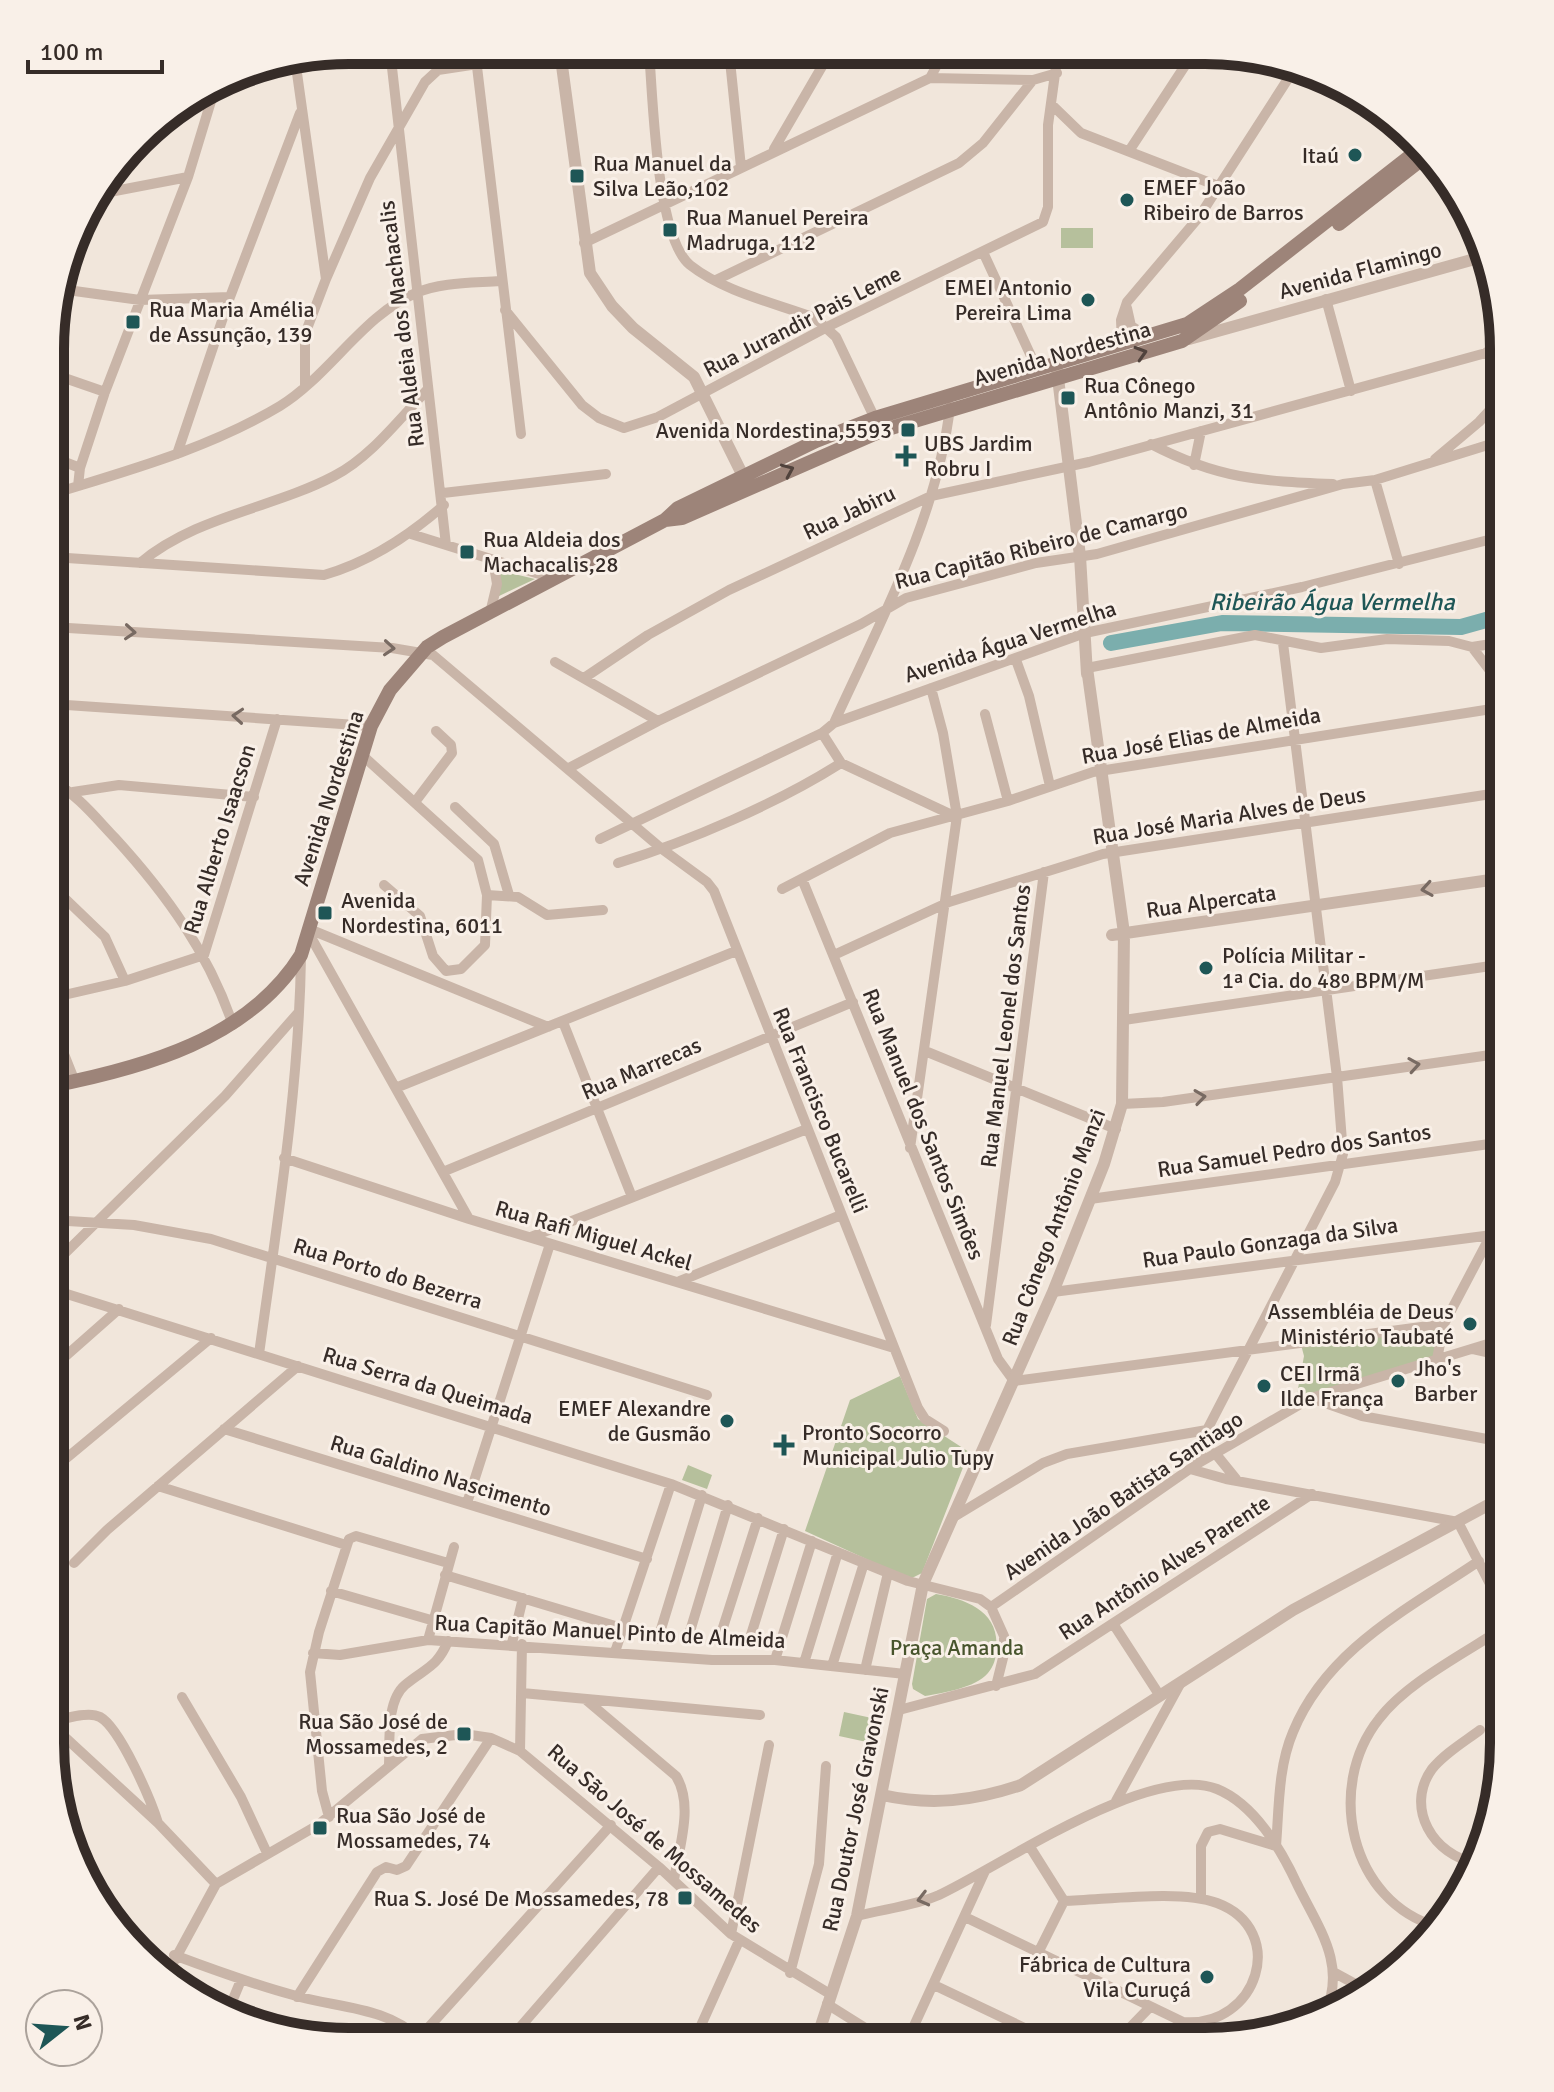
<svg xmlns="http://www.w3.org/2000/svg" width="1554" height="2092" viewBox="0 0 1554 2092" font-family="Signika,sans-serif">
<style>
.green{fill:#b6c09c}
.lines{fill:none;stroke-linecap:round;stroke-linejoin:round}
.river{stroke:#7baead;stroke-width:16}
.minor{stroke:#c9b5a8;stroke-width:10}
.tertiary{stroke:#c9b5a8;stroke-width:12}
.secondary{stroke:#9d8479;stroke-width:14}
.oneway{stroke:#50423c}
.oneway2{stroke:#786a62}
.poi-dot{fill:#1e5656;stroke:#f9f0e8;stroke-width:3}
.labels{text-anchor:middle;stroke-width:6;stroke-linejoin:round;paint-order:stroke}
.poi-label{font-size:22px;fill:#362c28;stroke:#f9f0e8;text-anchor:start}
.street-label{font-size:22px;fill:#362c28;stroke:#f9f0e8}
.park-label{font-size:22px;fill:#47542c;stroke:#f9f0e8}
.water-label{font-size:24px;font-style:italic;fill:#1e5656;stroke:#f9f0e8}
.rim{fill:none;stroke:#362c28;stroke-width:10}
</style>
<rect width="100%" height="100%" fill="#f1e6db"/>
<path class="green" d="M1061,228H1093V248H1061Z
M497,570L535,579L497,597Z
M1443,1324L1435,1338V1358L1295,1405L1304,1356L1300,1341Z
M900,1376L918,1419L969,1452L922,1573L910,1579L805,1531L850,1400Z
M688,1465L712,1475L707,1489L682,1480Z
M936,1594C966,1599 1001,1612 996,1650C996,1658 994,1666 988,1673C975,1688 943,1693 925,1696L913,1689L912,1684L927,1599Z
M844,1712L881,1720L876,1744L839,1736Z"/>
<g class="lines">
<path class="river" d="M1111,643L1222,623L1461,627L1504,615"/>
<path class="minor" d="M390,50L446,545
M475,50L521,434
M649,51C653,98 656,237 690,265C724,292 775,303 815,318L836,337L877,423
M729,51L741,167
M295,59L326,279
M930,78L944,52
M1051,104L1081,133L1218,186
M774,149L831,51
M1129,151L1194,52
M94,195L188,177
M584,243L930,78L1033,80L1057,73
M983,252L1037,369
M716,280L959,163L983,143L1033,80
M60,289L140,300L230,297
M1326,299L1351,391
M1127,308L1131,326L1147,336
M505,310L582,405L599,418L624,428L658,417L827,327L1043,222L1048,207V125L1058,52
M1122,344L1121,320L1127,302L1199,217L1293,71
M1487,352L1504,370
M53,374L105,392
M305,387V334L326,279L370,178L425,82L438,70L564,51
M1151,444C1218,479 1260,481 1333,484
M177,454L230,297L300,113
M52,457L80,468
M1435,459L1479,422L1504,395
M1194,465L1201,431
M1375,480L1399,564
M78,486L80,468L105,392L188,177L215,88
M443,493L606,474
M52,494C130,470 210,448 280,406C329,376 364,314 416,293C440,282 474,283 500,281
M411,534L552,578
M52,557L324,575C369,562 409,536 444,505
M140,563C196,516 271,509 334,476C371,457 400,418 428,389
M491,609L497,584L493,560
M52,627L392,648L433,655L662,849L707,882L714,891L918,1408L925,1419L944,1431
M1472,647L1504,689
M1016,660L1029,696L1050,786
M555,662L658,721
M1087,668L1255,635L1321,648L1387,639L1449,641L1472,647L1504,642
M584,678L648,635L729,590L931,496L1089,462L1504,348
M52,704L371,726
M985,714L1008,801
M834,723C880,622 937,518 950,407
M822,733L841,763L950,814
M362,755L478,860L487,895L485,945L461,969L446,971L433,956L420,916L384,885
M569,768L658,721L861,624L906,598L1036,563L1097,554L1343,484L1375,480L1504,440
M52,781C78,795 95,817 115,838C167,895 208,952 233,1025
M73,792L119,785L254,797
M415,802L452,753L451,745L436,731
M455,807L494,844L509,895
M600,839L822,733L834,723L1085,633L1302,587L1504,536
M618,863C690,841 778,803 841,763
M802,879L998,1359L1014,1381L1444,1324
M52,886L105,937L125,981
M782,889L890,833L1008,801L1093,772L1504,707
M487,895L518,897L547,915L603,910
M309,929L548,1027
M308,932L469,1219
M834,955L949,902L1103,854L1504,792
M51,998L125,981L204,955L277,719
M1124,1020L1504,964
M563,1022L632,1197
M925,1051L1116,1129
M398,1087L736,951
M1122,1104L1163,1102L1504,1053
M910,1148L957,816L943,733L931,688
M284,1158L469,1219L894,1348
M445,1171L853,1002
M1090,1199L1504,1142
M51,1220L134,1225L211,1239L707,1395
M531,1237L807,1129
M51,1267L225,1096L298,1013
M680,1281L841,1215
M51,1289L671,1484L908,1581L980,1599L991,1607L1004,1636V1654L996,1686
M1053,1292L1492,1235
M986,1325L1044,872
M1473,1349L1504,1356
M259,1354C277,1223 299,1089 301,957
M1437,1359L1444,1324L1504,1210
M51,1369L119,1309
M1311,1398L1362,1416L1503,1442
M224,1429L647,1559
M1215,1453L1236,1479
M1197,1464L1207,1430L1335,1182L1343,1154L1337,1077L1283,643
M1190,1469L1226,1479L1458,1522L1503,1609
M51,1471L211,1338
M158,1486L346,1545
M467,1503L550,1244
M952,1518L1043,1463L1067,1454L1207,1430
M74,1563L107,1530L298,1366
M445,1575L622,1628
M331,1591L431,1620
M991,1607L1197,1464L1311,1398L1504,1339
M1114,1625L1160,1696
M688,1638L728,1505
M750,1638L784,1529
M658,1639L702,1495
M428,1640L454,1547
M719,1640L758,1518
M512,1643L523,1598
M615,1652L671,1484
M313,1653L340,1655L428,1640L712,1660H775L905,1674
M775,1660L812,1541
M804,1663L838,1552
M832,1666L864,1563
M865,1670L888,1573
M522,1693L760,1715
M182,1697L241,1797L267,1853
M585,1699L676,1776C694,1805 679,1847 674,1880
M899,1710L1035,1674L1312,1494
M520,1751L522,1644
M389,1764C390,1741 386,1701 405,1685C425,1668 437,1668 448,1641
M1498,1788L1503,1760
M1116,1801L1180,1684
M329,1817L322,1791L310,1672L319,1632L349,1539L356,1536L448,1563
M158,1823C151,1800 120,1728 100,1717C89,1711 67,1718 56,1721V1729L158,1823L216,1884
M1030,1847L1064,1901
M1476,1863C1434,1856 1404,1808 1432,1769C1445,1753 1464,1742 1480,1730
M1201,1898V1846L1208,1832L1220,1829L1276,1846C1279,1809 1278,1767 1293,1732C1327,1649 1408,1609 1479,1561
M857,1916C883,1909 914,1906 939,1895C1001,1866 1150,1762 1217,1789C1254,1804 1281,1849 1297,1884C1319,1929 1347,1964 1325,2014
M965,1917L1183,2022C1258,2028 1289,1930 1217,1903C1180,1889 1106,1900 1064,1901
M1438,1927C1350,1902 1325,1787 1379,1719C1406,1683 1465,1653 1503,1628
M731,1934L769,1745
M1038,1953L1064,1901
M174,1955C214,1970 252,1984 293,1995C335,2008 388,2006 420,2040
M790,1973L819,1864L826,1766
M1335,1973L1368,1991
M166,1976L216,1884L318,1825L422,1739L464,1734L491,1738L520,1751L659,1867L731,1934L830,1994
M934,1985L1054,2042
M297,1997L377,1872L386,1867L397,1870L406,1866L491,1738
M827,2004L886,2041
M229,2009L241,1980
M419,2038L611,1825
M509,2040L659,1867
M694,2041L739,1941
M831,2041L860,2025
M907,2041L985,1871
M1116,2042L1150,2007"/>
<path class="tertiary" d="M560,51L590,273L612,306L633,328L694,377L747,484
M1189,339L1482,257
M1057,370L1080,556L1087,674
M1112,935L1504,878
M51,1024L74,1082
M882,1795C931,1806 974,1801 1021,1785L1293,1610L1503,1497
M816,2041L857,1916L923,1584L1053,1292L1104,1164L1122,1104L1124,933L1087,668"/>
<path class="secondary" d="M1339,224L1430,153
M665,520L682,518L881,431L1182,341L1240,301
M51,1086C143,1068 249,1039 301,955L371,726L390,690L427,647L443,637L665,520L678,508L816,441L875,418L1187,324L1240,289L1423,146"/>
</g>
<defs><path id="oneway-chevron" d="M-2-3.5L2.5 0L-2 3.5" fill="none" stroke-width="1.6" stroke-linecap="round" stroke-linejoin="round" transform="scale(2)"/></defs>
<g class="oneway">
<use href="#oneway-chevron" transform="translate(1141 353) rotate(-17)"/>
<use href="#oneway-chevron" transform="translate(788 470) rotate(-24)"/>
</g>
<g class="oneway2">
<use href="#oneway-chevron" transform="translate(130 632) rotate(4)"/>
<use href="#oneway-chevron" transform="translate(389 648) rotate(4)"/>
<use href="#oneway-chevron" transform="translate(238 716) rotate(-176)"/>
<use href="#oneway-chevron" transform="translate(1427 889) rotate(171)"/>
<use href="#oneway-chevron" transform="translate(1414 1065) rotate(-9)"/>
<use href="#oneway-chevron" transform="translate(1200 1097) rotate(-8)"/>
<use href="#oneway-chevron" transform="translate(923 1899) rotate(166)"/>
</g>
<g class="poi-dot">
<circle cx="1355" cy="155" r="8"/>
<rect x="569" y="168" width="16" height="16" rx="4"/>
<circle cx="1127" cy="200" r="8"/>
<rect x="662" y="222" width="16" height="16" rx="4"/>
<circle cx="1088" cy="300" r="8"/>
<rect x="125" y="314" width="16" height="16" rx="4"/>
<rect x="1060" y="390" width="16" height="16" rx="4"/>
<rect x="900" y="422" width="16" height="16" rx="4"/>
<path d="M902 444h8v8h8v8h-8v8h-8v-8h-8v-8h8z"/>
<rect x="459" y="544" width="16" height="16" rx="4"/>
<rect x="317" y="905" width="16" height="16" rx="4"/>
<circle cx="1206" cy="968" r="8"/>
<circle cx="1470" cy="1324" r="8"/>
<circle cx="1398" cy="1381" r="8"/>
<circle cx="1264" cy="1386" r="8"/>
<circle cx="727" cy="1421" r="8"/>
<path d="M780 1433h8v8h8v8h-8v8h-8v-8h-8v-8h8z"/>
<rect x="456" y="1726" width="16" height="16" rx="4"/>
<rect x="312" y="1820" width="16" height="16" rx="4"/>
<rect x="677" y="1890" width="16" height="16" rx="4"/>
<circle cx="1207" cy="1977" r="8"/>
</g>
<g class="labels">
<g class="poi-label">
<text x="1339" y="163" text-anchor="end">Itaú</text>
<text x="593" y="171">Rua Manuel da<tspan x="593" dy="25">Silva Leão,102</tspan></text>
<text x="1143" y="195">EMEF João<tspan x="1143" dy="25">Ribeiro de Barros</tspan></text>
<text x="686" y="225">Rua Manuel Pereira<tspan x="686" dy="25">Madruga, 112</tspan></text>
<text x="1072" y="295" text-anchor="end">EMEI Antonio<tspan x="1072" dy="25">Pereira Lima</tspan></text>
<text x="149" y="317">Rua Maria Amélia<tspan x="149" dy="25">de Assunção, 139</tspan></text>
<text x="1084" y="393">Rua Cônego<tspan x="1084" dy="25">Antônio Manzi, 31</tspan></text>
<text x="892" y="438" text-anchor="end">Avenida Nordestina,5593</text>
<text x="924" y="451">UBS Jardim<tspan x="924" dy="25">Robru I</tspan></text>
<text x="483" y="547">Rua Aldeia dos<tspan x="483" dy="25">Machacalis,28</tspan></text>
<text x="341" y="908">Avenida<tspan x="341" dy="25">Nordestina, 6011</tspan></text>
<text x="1222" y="963">Polícia Militar -<tspan x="1222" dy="25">1ª Cia. do 48º BPM/M</tspan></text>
<text x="1454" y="1319" text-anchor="end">Assembléia de Deus<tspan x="1454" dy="25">Ministério Taubaté</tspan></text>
<text x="1414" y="1376">Jho's<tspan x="1414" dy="25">Barber</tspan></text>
<text x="1280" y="1381">CEI Irmã<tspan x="1280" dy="25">Ilde França</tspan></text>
<text x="711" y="1416" text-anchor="end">EMEF Alexandre<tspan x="711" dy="25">de Gusmão</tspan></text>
<text x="802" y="1440">Pronto Socorro<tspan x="802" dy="25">Municipal Julio Tupy</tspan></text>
<text x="448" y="1729" text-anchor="end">Rua São José de<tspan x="448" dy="25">Mossamedes, 2</tspan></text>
<text x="336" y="1823">Rua São José de<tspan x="336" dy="25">Mossamedes, 74</tspan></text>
<text x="669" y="1906" text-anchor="end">Rua S. José De Mossamedes, 78</text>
<text x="1191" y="1972" text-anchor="end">Fábrica de Cultura<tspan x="1191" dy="25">Vila Curuçá</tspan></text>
</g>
<g class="street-label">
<text transform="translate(1360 270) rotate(-15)" y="8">Avenida Flamingo</text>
<text transform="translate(802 321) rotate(-27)" y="8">Rua Jurandir Pais Leme</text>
<text transform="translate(401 324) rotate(-97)" y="8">Rua Aldeia dos Machacalis</text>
<text transform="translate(1062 353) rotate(-16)" y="8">Avenida Nordestina</text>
<text transform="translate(849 512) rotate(-25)" y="8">Rua Jabiru</text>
<text transform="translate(1041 545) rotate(-14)" y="8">Rua Capitão Ribeiro de Camargo</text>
<text transform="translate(1010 641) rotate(-18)" y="8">Avenida Água Vermelha</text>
<text transform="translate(1201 735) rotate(-10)" y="8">Rua José Elias de Almeida</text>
<text transform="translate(328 798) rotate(-72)" y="8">Avenida Nordestina</text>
<text transform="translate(1229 815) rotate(-9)" y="8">Rua José Maria Alves de Deus</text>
<text transform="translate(219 839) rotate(-73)" y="8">Rua Alberto Isaacson</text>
<text transform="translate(1211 901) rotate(-8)" y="8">Rua Alpercata</text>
<text transform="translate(1005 1026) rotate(-83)" y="8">Rua Manuel Leonel dos Santos</text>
<text transform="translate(641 1068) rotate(-23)" y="8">Rua Marrecas</text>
<text transform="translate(821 1110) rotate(68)" y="8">Rua Francisco Bucarelli</text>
<text transform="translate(924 1124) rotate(68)" y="8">Rua Manuel dos Santos Simões</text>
<text transform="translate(1294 1150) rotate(-8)" y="8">Rua Samuel Pedro dos Santos</text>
<text transform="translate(1053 1227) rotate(-69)" y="8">Rua Cônego Antônio Manzi</text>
<text transform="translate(594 1235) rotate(16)" y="8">Rua Rafi Miguel Ackel</text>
<text transform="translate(1270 1242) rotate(-8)" y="8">Rua Paulo Gonzaga da Silva</text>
<text transform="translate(388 1273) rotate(17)" y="8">Rua Porto do Bezerra</text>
<text transform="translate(428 1385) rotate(17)" y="8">Rua Serra da Queimada</text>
<text transform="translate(441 1475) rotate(17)" y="8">Rua Galdino Nascimento</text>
<text transform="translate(1123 1495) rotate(-34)" y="8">Avenida João Batista Santiago</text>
<text transform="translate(1164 1567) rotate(-33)" y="8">Rua Antônio Alves Parente</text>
<text transform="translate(610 1631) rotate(3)" y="8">Rua Capitão Manuel Pinto de Almeida</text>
<text transform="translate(855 1809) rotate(-78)" y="8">Rua Doutor José Gravonski</text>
<text transform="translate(655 1838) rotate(41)" y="8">Rua São José de Mossamedes</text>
</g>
<g class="park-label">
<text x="957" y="1655">Praça Amanda</text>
</g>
<g class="water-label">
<text x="1332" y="610">Ribeirão Água Vermelha</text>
</g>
</g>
<path d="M0 0H1554V2092H0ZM349 64H1205A285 285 0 0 1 1490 349V1743A285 285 0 0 1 1205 2028H349A285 285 0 0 1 64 1743V349A285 285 0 0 1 349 64Z" fill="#f9f0e8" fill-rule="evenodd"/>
<path class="rim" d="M349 64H1205A285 285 0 0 1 1490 349V1743A285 285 0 0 1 1205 2028H349A285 285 0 0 1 64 1743V349A285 285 0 0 1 349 64Z"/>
<g transform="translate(64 2028) rotate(73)"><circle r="38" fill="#f9f0e8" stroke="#aba29b" stroke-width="2"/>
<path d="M0-6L14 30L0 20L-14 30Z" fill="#1e5656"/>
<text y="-12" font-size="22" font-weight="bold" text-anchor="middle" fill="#362c28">N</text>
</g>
<path d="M28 60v12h134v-12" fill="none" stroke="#362c28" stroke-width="4"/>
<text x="40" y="60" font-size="24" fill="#362c28" stroke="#f9f0e8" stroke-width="6" paint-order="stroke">100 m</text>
</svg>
